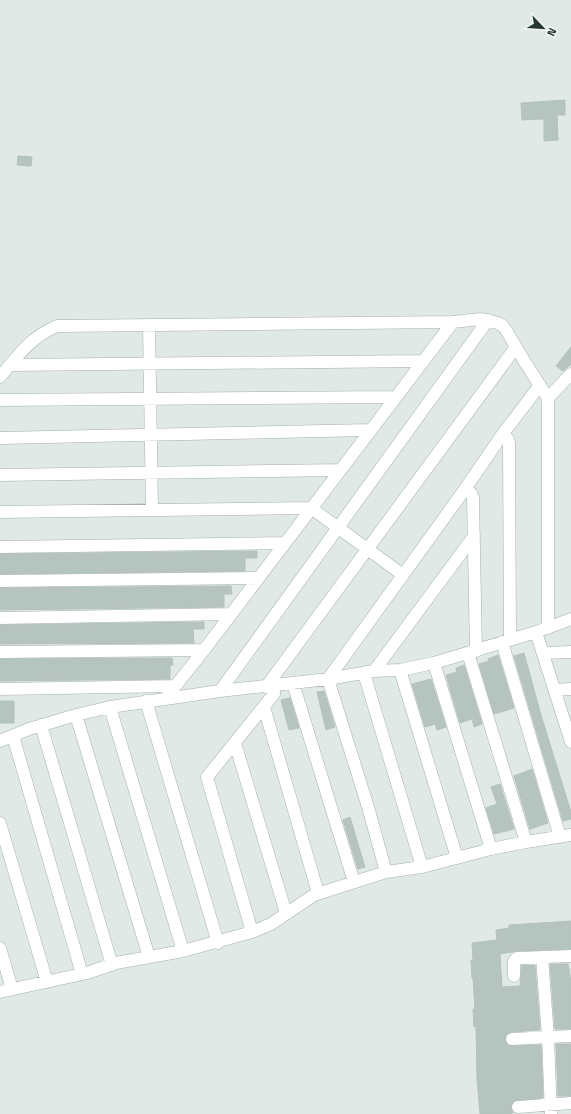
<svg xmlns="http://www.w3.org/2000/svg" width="571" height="1114" viewBox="0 0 571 1114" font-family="'Titillium Web',sans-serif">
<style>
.building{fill:#b6c4bf;stroke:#b3c2bd}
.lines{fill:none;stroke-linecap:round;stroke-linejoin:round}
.minor-casing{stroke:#a4b0ad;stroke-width:13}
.minor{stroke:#fff;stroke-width:12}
</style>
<rect width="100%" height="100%" fill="#e0e9e6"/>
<path class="building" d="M565,100V115H557L558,140L544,141V119L522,120L521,103Z
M18,156L32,157L31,166L17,165Z
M571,347V364L563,371L556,366Z
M257,551V558H245V571L0,574V554Z
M231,586L232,594H224V607L0,610V588Z
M204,622V629H193L194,643L0,644V625Z
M524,653L541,715L571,812V819L563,821L514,656Z
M498,655L514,708L494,714L479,664L489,661L488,659Z
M172,658L173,665H170V679L0,681V659Z
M464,665L482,724L474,727L472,719L460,723L446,675L457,672L456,668Z
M431,679L446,727L437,730L435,724L425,727L412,684Z
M324,691L335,727L326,730L317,692Z
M290,698L299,728L289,730L281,700Z
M0,701H14V723H0Z
M532,769L548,823L530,829L514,776Z
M500,784L514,829L494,834L486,808L497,804L491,787Z
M350,817L365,867L358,869L343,820Z
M571,921V949L517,951L512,952L500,954L502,987L520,986L522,965H535L540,1030L511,1032L506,1035L505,1040L508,1045L512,1046L541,1045L543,1098L514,1101L511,1107L513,1114H480L477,1079L476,1026L474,1027L473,1009H475L473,978H472L471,960H473L472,943L497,940L496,930L509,928V925Z
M550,964H568L571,981V1029H555Z
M556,1044H571V1096H558Z"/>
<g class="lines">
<defs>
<path id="minor" d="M149,325L152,510
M10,365L422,361
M0,377C18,355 31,337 57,326L453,322L481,319L498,323L503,326L506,330L523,359L548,398L571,374
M548,398V628
M0,400L395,397
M502,435L540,385
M0,438L370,430
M0,475L340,470
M465,489L502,435L508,439L509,443L510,640
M0,512L311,508L403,575
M0,547L285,543
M0,581L258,578
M0,618L231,614
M536,632L571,742
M502,642L560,837
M0,652L204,650
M468,653L526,842
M543,653L571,652
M434,663L491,849
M400,670L457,858
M374,671L474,536
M364,673L422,867
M293,683L354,882
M266,687L516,347
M0,689L175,686
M555,690L571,689
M220,691L488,320
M165,699L204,650L453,322
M146,701L218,943
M110,707L183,951
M264,707L318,893
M76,715L149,957
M41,725L112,965
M13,736L82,974
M0,741L29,729L76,715L110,707L220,691L328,679L374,671L400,670L434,663L536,632L571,619
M235,743L286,913
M0,823L47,982
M386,872L368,807L328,679L465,489L471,493L473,498L476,651
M252,932L207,777L274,694V686
M0,948L12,989
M542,957L548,1037L551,1114
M514,976V961L517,958L571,956
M0,992L87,973L116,963L183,951L252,932L271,924L314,895L386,872L422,867L491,849L526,842L571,835
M512,1039L571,1036
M518,1107L571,1103"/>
</defs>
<use href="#minor" class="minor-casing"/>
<use href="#minor" class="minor"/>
</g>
<g transform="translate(543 28) rotate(115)" stroke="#f0f6f3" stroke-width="3" paint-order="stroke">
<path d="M0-3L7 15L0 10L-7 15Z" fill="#233833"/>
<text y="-6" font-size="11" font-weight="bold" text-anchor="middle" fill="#233833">N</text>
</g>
</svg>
